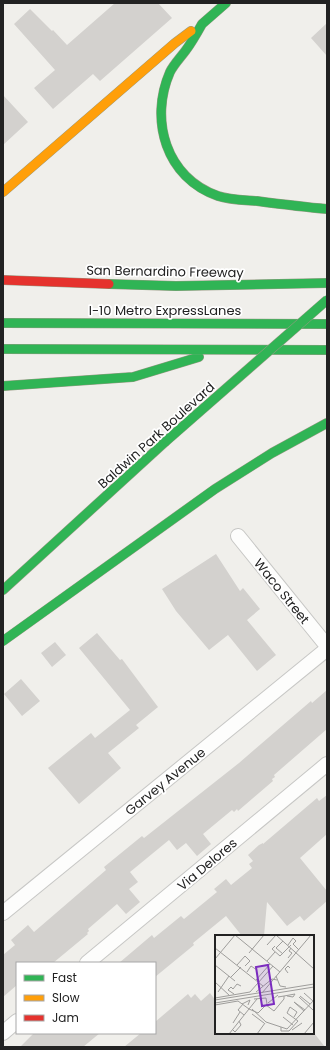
<svg xmlns="http://www.w3.org/2000/svg" width="330" height="1050" viewBox="0 0 330 1050" font-family="Poppins,sans-serif">
<style>
.building{fill:#d3d1ce}
.lines{fill:none;stroke-linecap:round;stroke-linejoin:round}
.street-casing{stroke:#c7c7c5;stroke-width:16}
.fast-casing{stroke:#969a83;stroke-width:10}
.slow-casing{stroke:#969a83;stroke-width:10}
.jam-casing{stroke:#969a83;stroke-width:10}
.street{stroke:#fdfdfc;stroke-width:14}
.fast{stroke:#30b455;stroke-width:9}
.slow{stroke:#ff9f0a;stroke-width:9}
.jam{stroke:#e5322d;stroke-width:9}
.fast-bridge-casing{stroke:#969a83;stroke-width:10;stroke-linecap:butt}
.fast-bridge{stroke:#30b455;stroke-width:9}
.labels{text-anchor:middle;stroke-width:3.5;stroke-linejoin:round;paint-order:stroke}
.street-label{font-size:13px;fill:#222;stroke:#fff}
.inset-road{fill:none;stroke:#9e9d9b;stroke-width:1}
.view{fill:#7b2cbf;fill-opacity:0.15;stroke:#7b2cbf;stroke-width:2}
.inset-edge{fill:none;stroke:#222;stroke-width:2}
</style>
<rect width="100%" height="100%" fill="#f0efeb"/>
<path class="building" d="M115,3H158L172,18L100,81L93,74L53,109L34,88L55,70L14,24L30,9L52,31L53,30L67,45Z
M327,23V56L311,38Z
M3,95L28,122L3,145Z
M216,554L240,591L243,588L260,609L247,620L276,655L257,671L228,635L209,650L176,611L162,589Z
M97,633L120,660L122,659L158,707L136,725L139,728L108,753L121,768L79,804L48,768L91,733L95,738L130,710L79,648Z
M55,642L66,655L52,667L41,653Z
M21,679L40,701L22,716L4,694Z
M327,690V729L274,775L275,777L272,779L273,781L238,811L237,809L234,812L232,810L203,834L211,844L197,856L186,843L177,850L169,840L130,872L138,882L129,889L140,902L126,914L117,904L88,929L89,931L87,933L88,934L53,963H17V985L3,997V955L15,945L11,940L28,925L34,932L106,870L104,867L142,836L144,838L239,763L311,701L312,703Z
M327,795V834L300,858L327,891V901L304,921L300,916L287,926L267,902L264,936H242L226,916L193,943L194,945L155,977V963H119L152,935L154,938L181,916L184,919L217,892L214,889L226,879L231,885L252,868L249,864L253,861L248,855L259,845L263,843V844L317,798L319,801Z
M210,993L216,1001V1033H314L325,1047H124L141,1033H155V1022L188,994L191,998L195,994L201,1001Z
M34,1033H100L83,1047H20Z"/>
<g class="lines">
<defs>
<path id="street" d="M238,536L327,646
M3,913L327,649
M87,963L327,764
M3,1033L17,1021"/>
<path id="fast" d="M202,24L226,3
M202,24C197,33 192,42 186,50C181,57 174,64 170,72C149,120 166,178 218,196C230,200 244,200 257,201C280,204 304,207 327,209
M109,284L176,286L327,283
M3,323L327,324
M3,349L327,350
M3,386L133,377L199,357
M3,590L165,442
M3,641L215,489L272,453L327,423"/>
<path id="slow" d="M3,192L175,43L191,31"/>
<path id="jam" d="M3,280L109,284"/>
</defs>
<use href="#street" class="street-casing"/>
<use href="#fast" class="fast-casing"/>
<use href="#slow" class="slow-casing"/>
<use href="#jam" class="jam-casing"/>
<use href="#street" class="street"/>
<use href="#fast" class="fast"/>
<use href="#slow" class="slow"/>
<use href="#jam" class="jam"/>
<defs>
<path id="fast-bridge" d="M165,442L327,300"/>
</defs>
<use href="#fast-bridge" class="fast-bridge-casing"/>
<use href="#fast-bridge" class="fast-bridge"/>
</g>
<g class="labels">
<g class="street-label">
<text transform="translate(165 271) rotate(1)" y="5">San Bernardino Freeway</text>
<text x="165" y="315">I-10 Metro ExpressLanes</text>
<text transform="translate(156 435) rotate(-42)" y="5">Baldwin Park Boulevard</text>
<text transform="translate(282 591) rotate(51)" y="5">Waco Street</text>
<text transform="translate(165 781) rotate(-39)" y="5">Garvey Avenue</text>
<text transform="translate(207 864) rotate(-40)" y="5">Via Delores</text>
</g>
</g>
<g transform="translate(215 935)">
<rect width="99" height="99" fill="#f0efeb"/>
<path class="inset-road" d="M20,0L65,37M61,0L99,34M52,10L61,0M73,10L78,3L81,6L78,9L84,15M60,11L57,14L65,21L76,10M0,13L48,51M34,18L49,0M68,19L61,13L68,6M73,23L77,18L74,16L76,13M0,24L20,0M52,26L60,17M0,30L20,46M22,30L30,21L35,26L30,31M32,37L36,31L42,35M73,38L70,34L73,31L75,33M61,41L65,51L71,52M16,42L26,32M41,45L55,29M0,47L15,61M3,57L14,41M41,57L57,44L62,45M47,58L96,0M89,58L98,66M19,59L13,55L16,52L18,54L22,49L26,51M69,61L80,59L78,62L72,61M85,61L95,69M84,62L98,75M0,63L35,57L58,31M39,64L51,63L52,69M0,65L99,49M0,68L99,52M53,68L63,60M27,69L35,65L33,70M28,69L23,75L29,80M0,70L23,66L34,74M51,70L59,76L69,64V61L63,62M34,74L43,78L52,69M37,74L51,87L72,94L99,65M89,76L79,67L90,75M37,79L49,88M68,82L78,90M18,88L25,77M66,92V96H74L83,86L72,78L75,72L82,77L79,82M18,95L20,97L26,90L24,86M77,95L87,88M14,99L42,64M42,99L50,88M89,99L99,87"/>
<path class="view" d="M53,30L59,69L47,71L41,32Z"/>
<rect width="99" height="99" class="inset-edge"/>
</g>
<rect width="330" height="1050" fill="none" stroke="#222222" stroke-width="8"/>
<rect x="16" y="962" width="140" height="72" fill="#ffffff" stroke="#a7a7a7"/>
<rect x="24" y="975" width="20" height="6" fill="#30b455" stroke="#a7a7a7"/>
<text x="52" y="982" font-size="12" fill="#222222">Fast</text>
<rect x="24" y="995" width="20" height="6" fill="#ff9f0a" stroke="#a7a7a7"/>
<text x="52" y="1002" font-size="12" fill="#222222">Slow</text>
<rect x="24" y="1015" width="20" height="6" fill="#e5322d" stroke="#a7a7a7"/>
<text x="52" y="1022" font-size="12" fill="#222222">Jam</text>
</svg>
